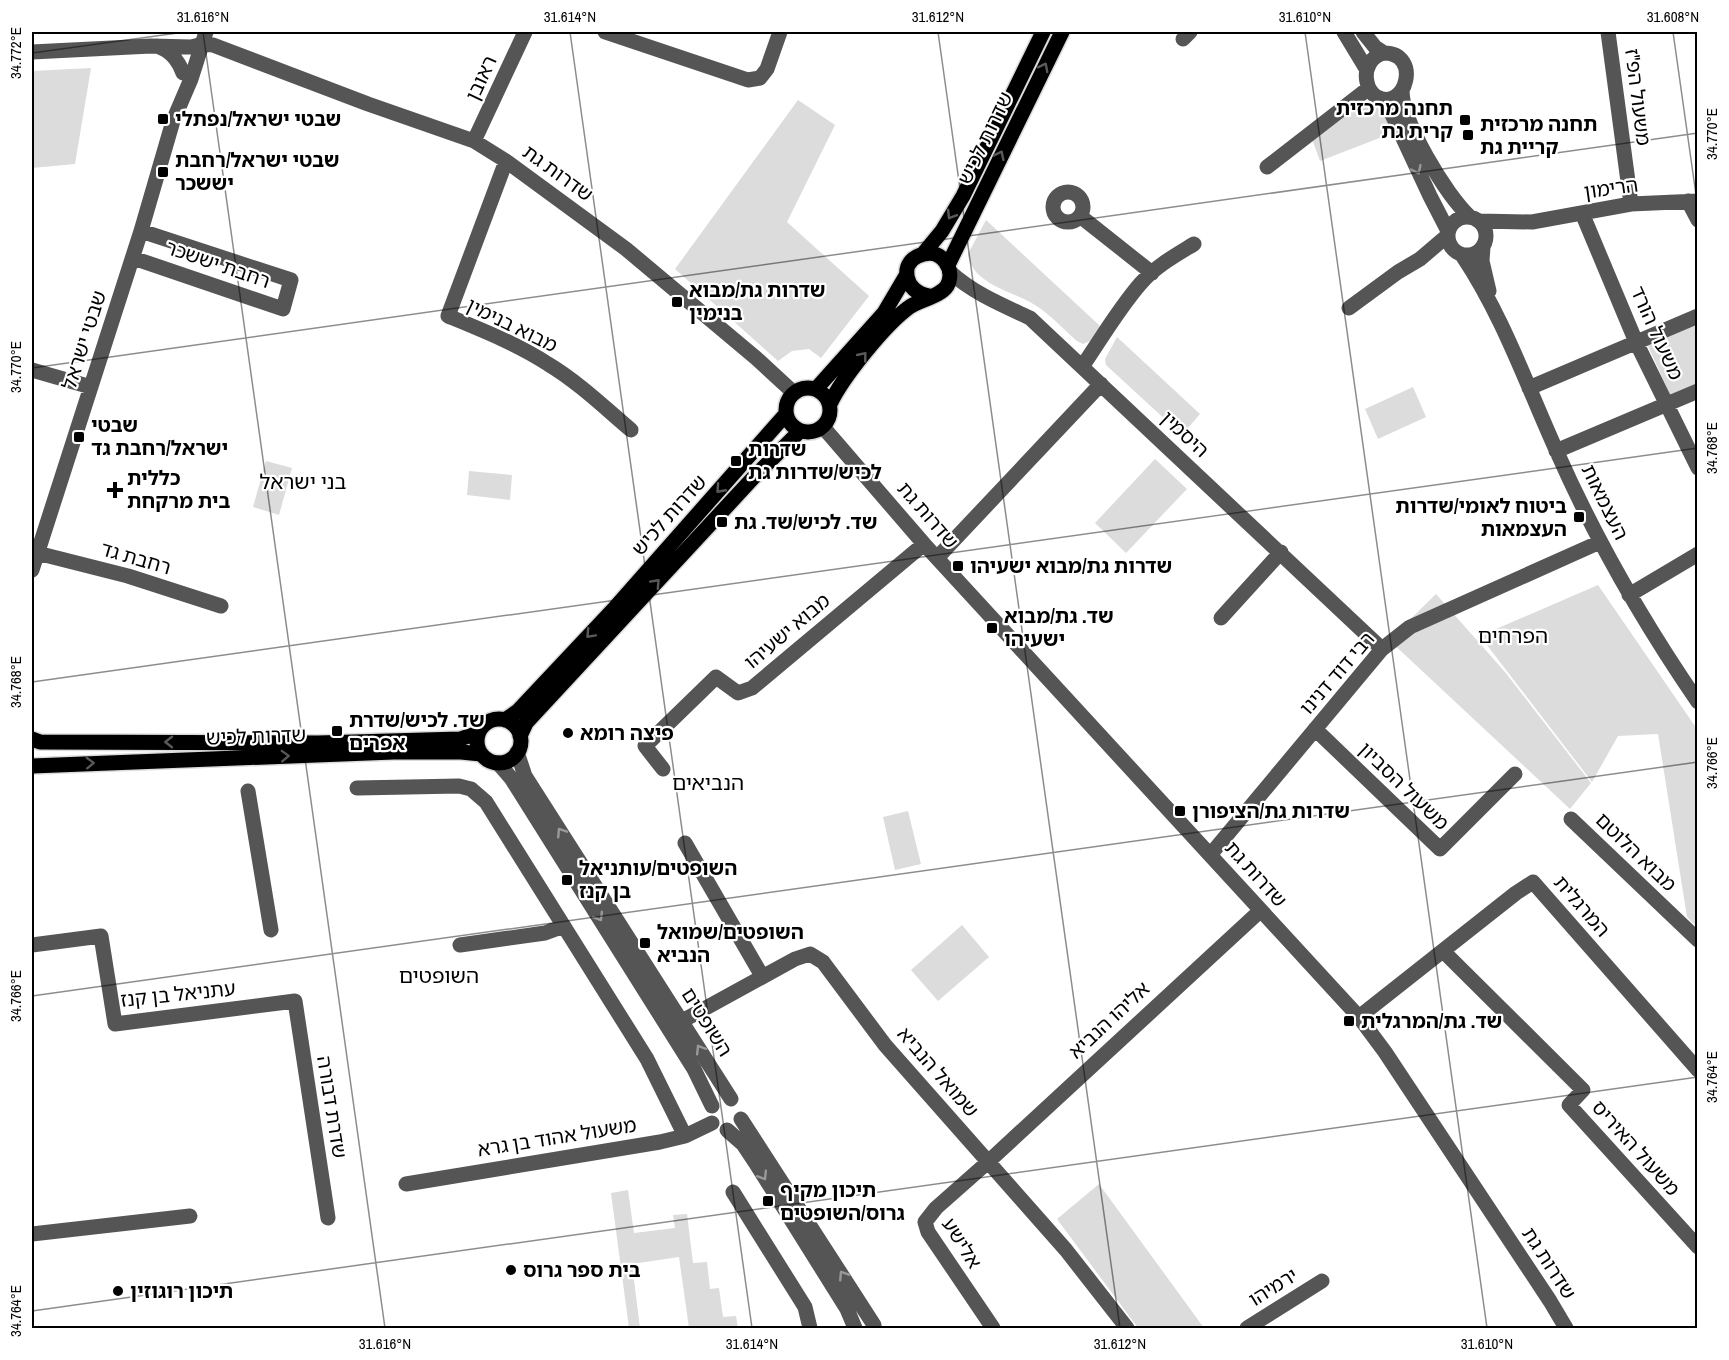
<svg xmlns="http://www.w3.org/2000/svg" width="1729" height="1360" viewBox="0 0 1729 1360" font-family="'Archivo Narrow','Noto Sans Hebrew',sans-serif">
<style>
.green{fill:#dcdcdc}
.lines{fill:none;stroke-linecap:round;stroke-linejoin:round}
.major-casing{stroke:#dbdbdb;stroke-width:18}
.minor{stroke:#555;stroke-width:15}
.major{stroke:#000;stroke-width:15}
.oneway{stroke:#595959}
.oneway2{stroke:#999}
.ticks{fill:none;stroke:#000;stroke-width:1.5;stroke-opacity:0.45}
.poi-dot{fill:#000;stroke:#fff;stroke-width:2}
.labels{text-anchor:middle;stroke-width:4.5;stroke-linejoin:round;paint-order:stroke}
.street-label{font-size:20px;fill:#000;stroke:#fff}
.poi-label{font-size:20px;font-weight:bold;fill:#000;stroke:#fff;text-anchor:start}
.neighbourhood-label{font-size:21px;fill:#000;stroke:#fff}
.neatline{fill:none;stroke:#000;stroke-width:2}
.ticks-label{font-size:15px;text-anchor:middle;fill:#000}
</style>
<rect width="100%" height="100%" fill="#fff"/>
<path class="green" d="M91,68L75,164L32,168V71Z
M798,100L835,125L787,222L869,296L821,358L809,349L792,351L778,361L675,269Z
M1360,100L1383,108L1395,132L1320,161L1312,139Z
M986,220L1100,326L1090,341L1083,344L1077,341C1064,330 1050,314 1035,305C1013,291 971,284 968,254Z
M1697,323V384L1671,397L1648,346Z
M1117,337L1200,414L1182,435L1106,365L1105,359Z
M1413,387L1426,417L1378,439L1365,409Z
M1155,459L1187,489L1126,553L1095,523Z
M266,461L292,468L279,515L253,507Z
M469,471L512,475L510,500L467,495Z
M1598,585L1697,729V927L1687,917L1658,734L1618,736L1592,782L1480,636Z
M1436,594L1505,672L1591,783L1570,809L1389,640Z
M908,811L921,864L895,870L883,817Z
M962,925L989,957L938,1001L911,970Z
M1099,1184L1204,1328H1138L1057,1219Z
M628,1190L634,1233L675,1228L673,1215L687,1214L693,1263L707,1262L710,1289L719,1288L723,1317L736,1316L738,1328H689L679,1257L632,1264L640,1328H629L611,1193Z"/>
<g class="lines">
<defs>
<path id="major" d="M923,254L942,231L963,196L1043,32
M948,265L1062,32
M786 410a22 22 0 1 1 44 0a22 22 0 1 1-44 0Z
M816,389L884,313L907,274
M830,404C842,378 884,326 908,308C918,300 940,297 947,286C956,270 942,249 924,254C897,260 904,293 929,296
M477 741a22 22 0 1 1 44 0a22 22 0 1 1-44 0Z
M505,720L518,711L613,610L786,414
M520,736L526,723L753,478L800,431
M32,739L40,742L318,743L460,739L478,733
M32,766L394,752H461L481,754"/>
</defs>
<use href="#major" class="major-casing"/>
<path class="minor" d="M605,32L748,80L760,78L767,69L780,32
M1344,32L1367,70
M1363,32L1375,47L1384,53
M1608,32L1631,204
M1183,39L1190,32
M157,46C171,51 178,60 183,73
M32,52L151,46L191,47L203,44L213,45L368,104L474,141L506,161L626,249L756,358L794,393
M1384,53C1422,53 1406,112 1377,97C1372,94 1368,88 1367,82C1364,69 1371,56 1384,53Z
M1402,90C1402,122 1446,195 1470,217
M1383,99L1389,108L1430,196L1448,231
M474,141L525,32
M506,161L448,316C482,330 517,344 548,364C578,382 604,407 631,430
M1267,167L1369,88
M1053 207a15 15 0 1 1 30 0a15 15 0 1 1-30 0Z
M1688,201L1698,220
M1582,213L1636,342L1698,468
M1080,216L1152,273
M1448 236a19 19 0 1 1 38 0a19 19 0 1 1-38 0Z
M1479,221L1532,222L1631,204L1698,201
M1483,247L1482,261L1489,291
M1462,255C1503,316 1527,386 1557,452C1596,540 1643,622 1698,702
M133,258L283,309L291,280L141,231
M950,272C973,293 1002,305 1030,318L1382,649
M1349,308L1398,272L1420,259L1447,236
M1082,367C1101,339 1119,308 1141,283C1156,266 1176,255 1194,244
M32,370L91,387
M1529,388L1698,316
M823,427L924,544L1359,1017L1385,1052L1550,1301L1566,1328
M1556,451L1698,391
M37,553L128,576L221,606
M937,558L1101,384
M32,570L141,231L173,121L191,79L206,32
M1629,595L1698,554
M1221,618L1281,552
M1315,729L1440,849L1515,774
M517,752L525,776L731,1099
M498,763L511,778L694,1069L712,1106
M663,769L645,746L716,677L738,693L752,688L924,544
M357,788L459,786L471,789L486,802L647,1059L685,1136
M248,791L271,930
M1571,819L1698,940
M685,843L762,976
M1211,854L1382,649L1410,627L1600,542
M32,945L101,936L115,1024L295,1001L328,1218
M460,945L545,933L564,926
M1444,952L1583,1090L1569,1105L1698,1247
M1359,1017L1516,893L1533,882L1698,1070
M682,1021L795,959L810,954L823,962L885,1045L1066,1250L1127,1328
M741,1119L874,1325
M727,1130L743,1144L755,1162L847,1309L855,1328
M406,1184L660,1142L685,1136L712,1123
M733,1192L805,1307L810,1328
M32,1234L190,1216
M993,1328L928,1232L925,1222L936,1208L988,1162L1260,911
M1247,1328L1322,1281"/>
<use href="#major" class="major"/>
</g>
<defs><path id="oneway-chevron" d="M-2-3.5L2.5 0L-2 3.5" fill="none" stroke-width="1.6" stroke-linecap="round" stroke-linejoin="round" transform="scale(1.5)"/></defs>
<g class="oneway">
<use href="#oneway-chevron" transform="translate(1044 67) rotate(-63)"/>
<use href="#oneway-chevron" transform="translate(1000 155) rotate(-64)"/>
<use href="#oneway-chevron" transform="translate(951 215) rotate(121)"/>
<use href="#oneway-chevron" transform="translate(863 356) rotate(-51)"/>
<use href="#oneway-chevron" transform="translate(720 489) rotate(132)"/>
<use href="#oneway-chevron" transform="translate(656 583) rotate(-47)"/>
<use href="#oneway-chevron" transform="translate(590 634) rotate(133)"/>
<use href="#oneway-chevron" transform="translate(169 742) rotate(-180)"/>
<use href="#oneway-chevron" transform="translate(285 756) rotate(-2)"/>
<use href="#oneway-chevron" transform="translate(90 763) rotate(-2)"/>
</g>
<g class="oneway2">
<use href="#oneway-chevron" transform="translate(1417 170) rotate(65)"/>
<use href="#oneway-chevron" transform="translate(561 832) rotate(-123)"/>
<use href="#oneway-chevron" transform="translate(599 917) rotate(58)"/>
<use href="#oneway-chevron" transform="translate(700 1049) rotate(-122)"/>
<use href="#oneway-chevron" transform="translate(763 1176) rotate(58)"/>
<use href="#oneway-chevron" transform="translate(843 1275) rotate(-123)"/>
</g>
<path class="ticks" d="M203,32L385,1328M570,32L752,1328M938,32L1120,1328M1305,32L1487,1328M1673,32L1698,209M32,53L185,32M32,368L1698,133M32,682L1698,448M32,996L1698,762M32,1311L1698,1077"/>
<g class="poi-dot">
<rect x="157" y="113" width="12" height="12" rx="3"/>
<rect x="1459" y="114" width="12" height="12" rx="3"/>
<rect x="1462" y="129" width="12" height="12" rx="3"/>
<rect x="157" y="166" width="12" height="12" rx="3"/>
<rect x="671" y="296" width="12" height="12" rx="3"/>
<rect x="73" y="431" width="12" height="12" rx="3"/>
<rect x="730" y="455" width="12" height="12" rx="3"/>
<path d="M112 481h6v6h6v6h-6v6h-6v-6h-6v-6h6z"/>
<rect x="1573" y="511" width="12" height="12" rx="3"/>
<rect x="716" y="516" width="12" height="12" rx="3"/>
<rect x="952" y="560" width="12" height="12" rx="3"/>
<rect x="986" y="622" width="12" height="12" rx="3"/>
<rect x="331" y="725" width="12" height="12" rx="3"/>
<circle cx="568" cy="733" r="6"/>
<rect x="1174" y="805" width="12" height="12" rx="3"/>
<rect x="561" y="874" width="12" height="12" rx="3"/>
<rect x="639" y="937" width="12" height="12" rx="3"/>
<rect x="1343" y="1015" width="12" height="12" rx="3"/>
<rect x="762" y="1195" width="12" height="12" rx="3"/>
<circle cx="511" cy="1270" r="6"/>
<circle cx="118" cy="1291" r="6"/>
</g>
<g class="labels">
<g class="street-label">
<text transform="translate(481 78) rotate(-65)" y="7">ראובן</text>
<text transform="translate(1638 97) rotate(83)" y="7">משעול הפ"ז</text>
<text transform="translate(985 138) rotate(-64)" y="7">שדרות לכיש</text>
<text transform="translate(558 173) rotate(36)" y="7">שדרות גת</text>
<text transform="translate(1611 188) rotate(-8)" y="7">הרימון</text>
<text transform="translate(218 264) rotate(19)" y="7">רחבת יששכר</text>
<text transform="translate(512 325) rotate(26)" y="7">מבוא בנימין</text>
<text transform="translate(1657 333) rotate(66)" y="7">משעול הורד</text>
<text transform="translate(84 340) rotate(-72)" y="7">שבטי ישראל</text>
<text transform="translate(1185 434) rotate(43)" y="7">היסמין</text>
<text transform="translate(1605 502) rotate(64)" y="7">העצמאות</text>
<text transform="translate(669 515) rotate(-48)" y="7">שדרות לכיש</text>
<text transform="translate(928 515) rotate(49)" y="7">שדרות גת</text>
<text transform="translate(136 558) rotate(16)" y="7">רחבת גד</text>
<text transform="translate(787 631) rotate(-40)" y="7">מבוא ישעיהו</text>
<text transform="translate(1337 673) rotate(-49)" y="7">רבי דוד דנינו</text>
<text transform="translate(256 736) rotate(-2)" y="7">שדרות לכיש</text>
<text transform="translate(1404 786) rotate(44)" y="7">משעול הסביון</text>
<text transform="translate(1636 852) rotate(44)" y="7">מבוא הלוטם</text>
<text transform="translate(1256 874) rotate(48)" y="7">שדרות גת</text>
<text transform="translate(1582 906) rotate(49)" y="7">המרגלית</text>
<text transform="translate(178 994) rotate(-6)" y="7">עתניאל בן קנז</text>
<text transform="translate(1109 1020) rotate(-43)" y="7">אליהו הנביא</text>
<text transform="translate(707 1022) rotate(58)" y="7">השופטים</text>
<text transform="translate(938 1072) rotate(49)" y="7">שמואל הנביא</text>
<text transform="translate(332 1107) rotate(81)" y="7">שדרת דבורה</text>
<text transform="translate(557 1137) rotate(-9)" y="7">משעול אהוד בן גרא</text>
<text transform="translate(1636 1148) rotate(48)" y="7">משעול האיריס</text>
<text transform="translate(962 1243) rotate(58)" y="7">אלישע</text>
<text transform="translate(1549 1263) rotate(57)" y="7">שדרות גת</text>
<text transform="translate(1273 1287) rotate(-32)" y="7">ירמיהו</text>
</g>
<g class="poi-label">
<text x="1453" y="115" text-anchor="end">תחנה מרכזית<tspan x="1453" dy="23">קרית גת</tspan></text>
<text x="175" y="126">שבטי ישראל/נפתלי</text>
<text x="1480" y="131">תחנה מרכזית<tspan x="1480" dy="23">קריית גת</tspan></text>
<text x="175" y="167">שבטי ישראל/רחבת<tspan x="175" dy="23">יששכר</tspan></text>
<text x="689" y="297">שדרות גת/מבוא<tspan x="689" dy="23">בנימין</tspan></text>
<text x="91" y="432">שבטי<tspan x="91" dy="23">ישראל/רחבת גד</tspan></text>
<text x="748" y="456">שדרות<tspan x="748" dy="23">לכיש/שדרות גת</tspan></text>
<text x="127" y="485">כללית<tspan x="127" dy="23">בית מרקחת</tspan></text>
<text x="1567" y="513" text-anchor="end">ביטוח לאומי/שדרות<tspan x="1567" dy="23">העצמאות</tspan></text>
<text x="734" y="529">שד. לכיש/שד. גת</text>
<text x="970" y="573">שדרות גת/מבוא ישעיהו</text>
<text x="1004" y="623">שד. גת/מבוא<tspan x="1004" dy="23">ישעיהו</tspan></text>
<text x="349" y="727">שד. לכיש/שדרת<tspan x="349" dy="23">אפרים</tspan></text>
<text x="580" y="740">פיצה רומא</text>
<text x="1192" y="818">שדרות גת/הציפורן</text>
<text x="579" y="875">השופטים/עותניאל<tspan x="579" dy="23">בן קנז</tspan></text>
<text x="657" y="939">השופטים/שמואל<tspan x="657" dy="23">הנביא</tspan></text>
<text x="1361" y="1028">שד. גת/המרגלית</text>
<text x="780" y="1197">תיכון מקיף<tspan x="780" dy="23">גרוס/השופטים</tspan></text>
<text x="523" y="1277">בית ספר גרוס</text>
<text x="130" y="1298">תיכון רוגוזין</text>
</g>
<g class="neighbourhood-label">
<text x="303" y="489">בני ישראל</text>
<text x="1513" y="643">הפרחים</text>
<text x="708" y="790">הנביאים</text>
<text x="439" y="983">השופטים</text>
</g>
</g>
<rect width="1729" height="1360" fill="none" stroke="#ffffff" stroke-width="66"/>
<rect x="33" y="33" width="1663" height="1294" class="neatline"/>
<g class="ticks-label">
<text x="203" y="22">31.616°N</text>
<text x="570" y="22">31.614°N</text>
<text x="938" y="22">31.612°N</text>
<text x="1305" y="22">31.610°N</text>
<text x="1673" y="22">31.608°N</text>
<text transform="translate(16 53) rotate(-90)" y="5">34.772°E</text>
<text transform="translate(1712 134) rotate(-90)" y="5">34.770°E</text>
<text transform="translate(16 367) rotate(-90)" y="5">34.770°E</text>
<text transform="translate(1712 448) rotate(-90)" y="5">34.768°E</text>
<text transform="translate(16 682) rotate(-90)" y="5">34.768°E</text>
<text transform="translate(1712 763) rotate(-90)" y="5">34.766°E</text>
<text transform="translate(16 996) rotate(-90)" y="5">34.766°E</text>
<text transform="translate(1712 1077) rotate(-90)" y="5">34.764°E</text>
<text transform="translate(16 1311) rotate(-90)" y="5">34.764°E</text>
<text x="385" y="1349">31.616°N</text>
<text x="752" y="1349">31.614°N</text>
<text x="1120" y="1349">31.612°N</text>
<text x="1487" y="1349">31.610°N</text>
</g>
</svg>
